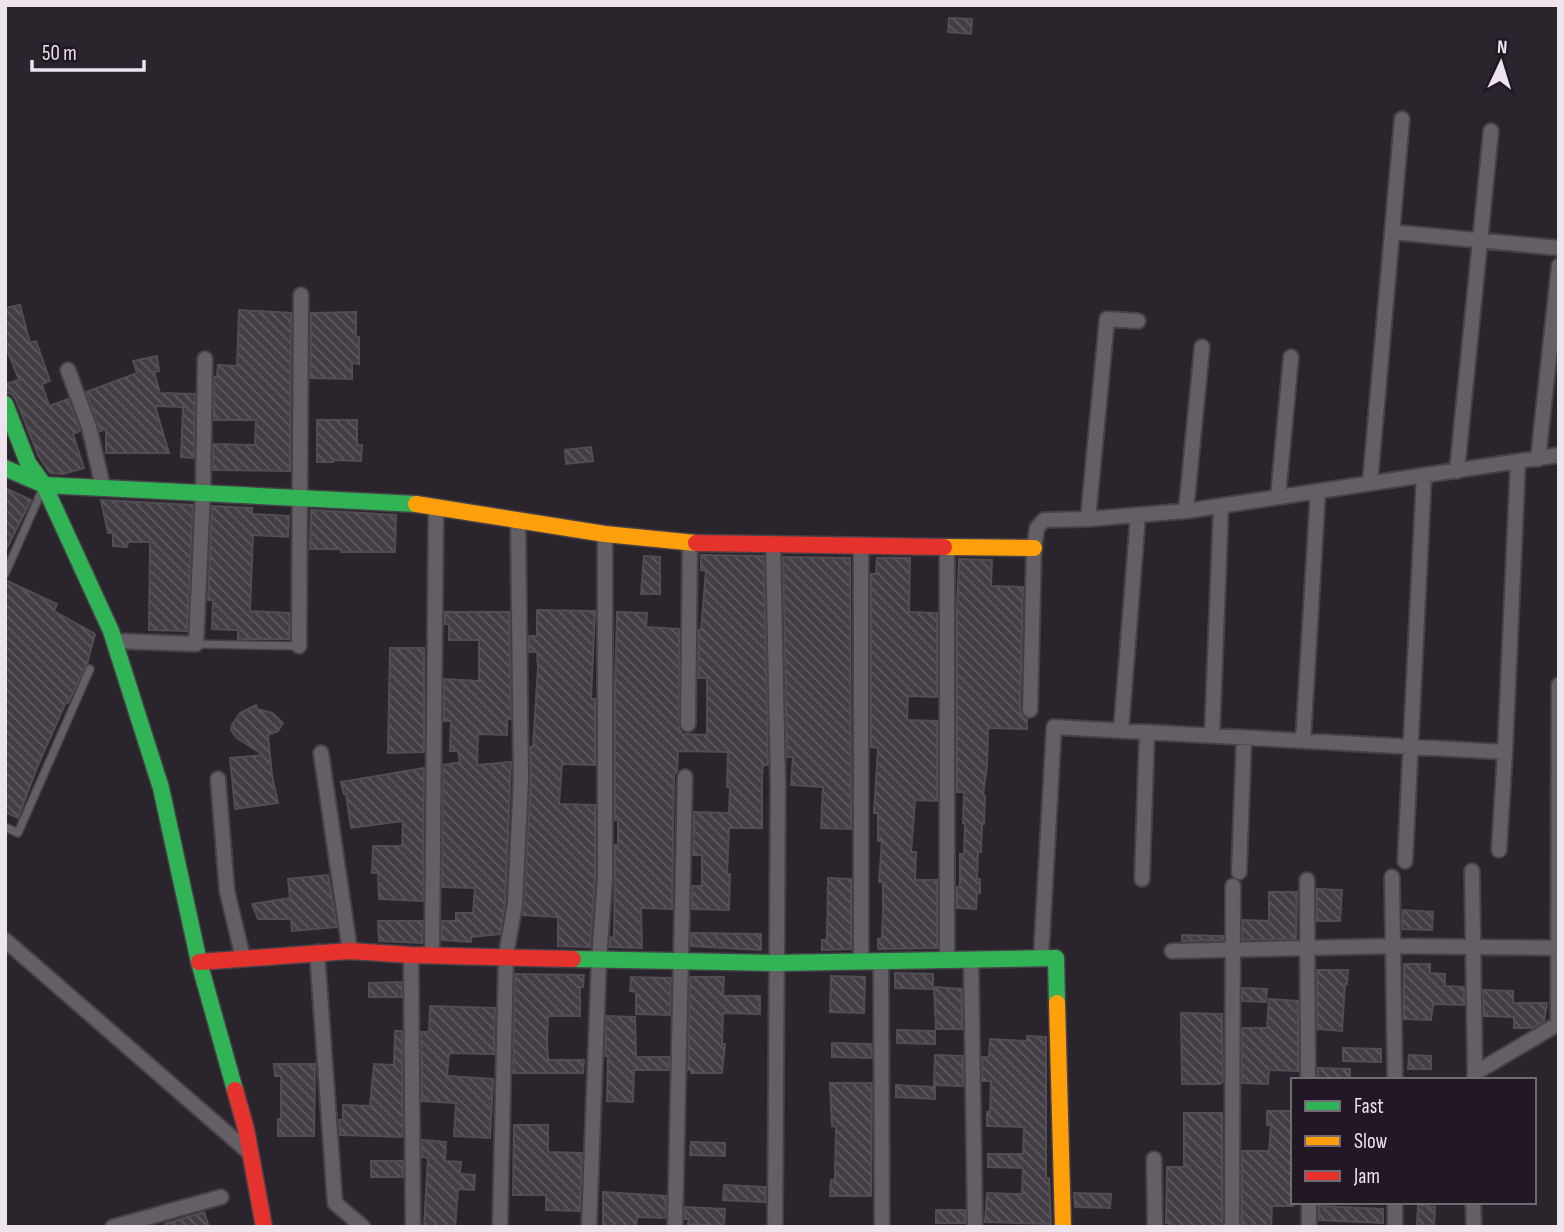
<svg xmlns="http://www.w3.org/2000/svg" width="1564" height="1232" viewBox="0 0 1564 1232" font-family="'Sofia Sans Condensed',sans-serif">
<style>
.building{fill:url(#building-back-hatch);stroke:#524d53;stroke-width:2}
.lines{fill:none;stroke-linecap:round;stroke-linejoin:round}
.lane-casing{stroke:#464048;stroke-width:10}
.street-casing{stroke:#464048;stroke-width:18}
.fast-casing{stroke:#464048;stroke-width:19}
.slow-casing{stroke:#464048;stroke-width:19}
.jam-casing{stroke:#464048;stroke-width:19}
.lane{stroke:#635f64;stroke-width:7}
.street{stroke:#635f64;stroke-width:14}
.fast{stroke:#30b455;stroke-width:16}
.slow{stroke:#ff9f0a;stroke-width:16}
.jam{stroke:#e5322d;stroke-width:16}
</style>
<defs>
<pattern id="building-back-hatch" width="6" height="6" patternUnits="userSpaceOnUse" patternTransform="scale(1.75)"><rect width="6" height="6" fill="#433e45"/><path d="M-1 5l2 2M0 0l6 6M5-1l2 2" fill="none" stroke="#5e5a60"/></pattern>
</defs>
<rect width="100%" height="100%" fill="#2a242c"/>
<path class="building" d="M949,18L972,19L971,34L948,32Z
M20,305L30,343L36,341L50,381L42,384L49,406L68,399L80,431L73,434L84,468L63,474L50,473L39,457L16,400L12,394L5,392V384L19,380L5,345V308Z
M239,310L291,313L290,471L213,470V444L255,445L256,420H214V377H217L218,365L237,366Z
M356,312V337H359V364L352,363V379L310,378L311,313Z
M157,356L159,371L154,372L160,393L195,394L194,458L181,457L183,407L155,406L169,453H106V429L100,431L86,392L137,373L133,361Z
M317,420H357V445H362L361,461L333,460V462H317Z
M591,447L593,461L566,464L565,450Z
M5,488L31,500L5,552Z
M101,500L193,505L187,631L149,630L150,542H128L127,547L113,546V533H108Z
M212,506L252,508V514L289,516L288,537L253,535L250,611L290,613L289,639H238V630L212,629L213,600H208Z
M311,510L396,515L395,552H341V549H310Z
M701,555L764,556L768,760V765H763L762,777V828H729L727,874H730L729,910L692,909V886H702V855H693L694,812L729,813L730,787H727L728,752L678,751L677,772L674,774L672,909L641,908L642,948L610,947V937L614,938L615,845L618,846V820H615V690L617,612L647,613L646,627L679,629V728L682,734L707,735V678H698L699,630H701L706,571L701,570Z
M644,556L660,557V594H641Z
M783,557L850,558L851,829L821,828L823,787L791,785L793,757H787Z
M877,558H910L909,612L937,613V697L908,696L907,720L937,721V801L915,800L911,852H916L915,880H937V948L878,949V939L882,938L883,910V882H879L882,841H878V813H874L878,748L871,747V574H876Z
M959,559L992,560L991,586L1023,587L1020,710L1022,715L1027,719V729L988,728L987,766L983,795L985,796L984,824H982L981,852H978L977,879H980V893H977L976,909L957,908V887H959L960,881V854H964L965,823H963L964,792H957V610Z
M5,580L57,604L54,611L95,634L87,664L68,703L66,702L38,765L18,818L5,812Z
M537,610L595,611L591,699H595V765L562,764L559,804L595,805V878L590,947L558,946V917L523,915L531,779L530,747H533L538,667L537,652H529V636H537Z
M445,612H509L511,719H507V735L478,734L477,765L511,762L505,903L500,934L471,937V942L442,940V921H456V913H473L475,888L442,887L443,765L460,762L458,751H450L451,721H444V679L479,681V640H449V624H445Z
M390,648H424V752L388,753Z
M256,705L257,709L272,713L283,723L278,731L268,735L272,776L278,803L235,809L230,758L263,755L237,738L231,730L232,725L240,713Z
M424,768L423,901L379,899L378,873H372L373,846H402L403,821L351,828L346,794H344L341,782Z
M328,875L337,927L292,931L291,919H258L252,904L290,898L288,879Z
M828,878L851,879V949L822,950V940H827Z
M1317,889L1342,890L1340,921H1317Z
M1269,892H1297L1296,939L1242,940L1243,920L1269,921Z
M1403,910L1433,912L1432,930L1402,929Z
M378,921H423L422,943L379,941Z
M691,933L761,934V950L691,946Z
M1182,935L1223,936V940L1182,941Z
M1404,964H1430V973L1445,974V986L1464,987V1005L1433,1004L1431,1020L1404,1019Z
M1317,970H1348L1347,984H1345L1342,1031L1317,1029Z
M895,973L933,974V989L895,988Z
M515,974L584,975L583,987H580V1016H548L547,1042L548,1060H584L583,1073H513Z
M831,976L865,977L864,1013L830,1012Z
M631,977L671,978L670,1015L636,1014V992L630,991Z
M690,977H724L723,996H760V1014L723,1013L722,1044H725L722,1073H691V1070H688Z
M402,982V997H369V983Z
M934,987L962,989V1029H936Z
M1242,988L1267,989L1266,1002L1242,1001Z
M1483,990L1513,991V1003H1547L1544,1021L1533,1028H1514V1017L1484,1016Z
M1269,999L1298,1001V1071L1269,1070L1268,1084L1242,1083V1028H1267Z
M430,1006L495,1008L494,1054L449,1053L447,1076L493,1079L490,1138L454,1136L456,1103L422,1101L421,1032H429Z
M1181,1013L1222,1014L1223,1082L1220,1084H1182Z
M606,1016L635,1017L636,1057H669V1070H634L633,1102L607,1101L608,1056H605Z
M897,1030L935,1031V1044L897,1043Z
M395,1031H402L403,1137L340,1135L339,1120H343V1105L370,1106L374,1064L394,1065Z
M1027,1036L1046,1037V1178H1049L1051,1224L985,1222L987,1193L1022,1194L1023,1168L988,1167V1154H1023L1024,1127L987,1126V1112H990L991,1081H982V1057H989L990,1039L1027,1041Z
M832,1043L872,1044V1058L832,1057Z
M1343,1048L1381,1049V1062L1343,1061Z
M935,1055L963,1056V1086L934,1085Z
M1409,1055L1431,1056V1069H1408Z
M274,1064H315L314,1136H278V1119H281V1076H275Z
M1318,1068L1350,1069V1080H1318Z
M830,1083H872L871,1196H830L831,1180H835L836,1127L832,1126Z
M896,1085L935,1087V1099L896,1097Z
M1267,1111H1293V1206H1272L1271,1227H1242V1151H1269L1271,1125H1267Z
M1184,1113H1222V1227H1169V1223H1166L1167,1167H1184Z
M514,1125H548V1152L582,1153L580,1211L546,1210V1195H513Z
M422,1140L446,1142L445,1161L461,1162L460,1174L475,1175L474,1190L458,1189L455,1227H424L428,1158L422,1157Z
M691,1142L725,1143V1156L690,1155Z
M371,1161H403V1177H371Z
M724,1185L765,1187V1202L723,1200Z
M603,1192L666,1196V1218L637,1217L636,1227H603Z
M1074,1193L1111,1194L1110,1208L1075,1207Z
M1418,1205L1435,1207L1434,1226L1417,1225Z
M1319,1206L1383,1209V1223L1319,1220Z
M685,1207L725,1209L724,1226L688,1224L689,1219H685Z
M936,1210H965V1223H936Z
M204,1212L209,1227H166L165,1224Z"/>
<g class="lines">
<defs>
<path id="lane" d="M5,574L43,488
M196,644L299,646
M5,827L18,833L90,669"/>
<path id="street" d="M1392,232L1559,248
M68,370L89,427L103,487
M1538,459L1559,266
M1457,471L1491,131
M1370,483L1402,119
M1278,497L1291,357
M1186,511L1202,347
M1088,519L1107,319L1138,321
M773,544L778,784L775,1227
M114,641L196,644L203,493L205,359
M299,646L301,295
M1030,710L1034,548L1037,528L1044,520L1088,519L1186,511L1559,455
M688,724L690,543
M1121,731L1138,515
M1212,736L1221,506
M1303,741L1318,491
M321,753L350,951
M218,779L227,891L243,958
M1499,850L1505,752
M1405,861L1424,475
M1472,871L1475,1073
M1239,872L1244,738
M1392,877L1395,1080
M1142,879L1147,733
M1307,880L1308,1080
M5,940L251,1154
M1172,951L1393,946L1559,948
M317,952L335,1203L363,1227
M411,955L413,1227
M432,955L436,508
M1041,957L1054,727L1505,752L1518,462
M971,959L975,1227
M947,960V547
M861,961V545
M881,961L882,1227
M1474,1080L1475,1073L1558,1024L1559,685
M1154,1159L1155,1227
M1309,1202V1227
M1473,1202L1474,1227
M113,1227L221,1197
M500,1227L506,955L515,904L521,779L518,520
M589,1227L599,959L605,878V534
M675,1227L685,777
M1232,1227L1233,886
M1395,1227V1202"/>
<path id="fast" d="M5,404L28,463L44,485L111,631L161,788L199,962L235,1090
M5,468L44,485L416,504
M573,959L776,963L1056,958L1057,1003"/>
<path id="slow" d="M416,504L605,534L696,543
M944,547L1034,548
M1057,1003L1063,1227"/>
<path id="jam" d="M696,543L944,547
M199,962L350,951L411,955L573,959
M235,1090L246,1129L264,1227"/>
</defs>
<use href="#lane" class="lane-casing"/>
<use href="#street" class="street-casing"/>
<use href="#fast" class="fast-casing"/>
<use href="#slow" class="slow-casing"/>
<use href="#jam" class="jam-casing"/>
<use href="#lane" class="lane"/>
<use href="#street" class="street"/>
<use href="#fast" class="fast"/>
<use href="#slow" class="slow"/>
<use href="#jam" class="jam"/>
</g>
<rect width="1564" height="1232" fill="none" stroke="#ede4ee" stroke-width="14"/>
<rect x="1291" y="1078" width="245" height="126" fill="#221725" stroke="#736975" stroke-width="2"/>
<rect x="1305" y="1101" width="35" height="10" fill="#30b455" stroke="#736975" stroke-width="2"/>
<text x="1354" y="1113" font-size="21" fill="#ede4ee">Fast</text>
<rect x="1305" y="1136" width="35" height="10" fill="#ff9f0a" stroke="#736975" stroke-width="2"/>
<text x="1354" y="1148" font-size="21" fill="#ede4ee">Slow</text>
<rect x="1305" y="1171" width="35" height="10" fill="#e5322d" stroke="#736975" stroke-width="2"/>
<text x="1354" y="1183" font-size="21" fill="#ede4ee">Jam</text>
<g transform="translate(1501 63) rotate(4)" stroke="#221725" stroke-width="5" paint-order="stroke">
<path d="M0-5L12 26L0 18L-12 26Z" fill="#ede4ee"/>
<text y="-10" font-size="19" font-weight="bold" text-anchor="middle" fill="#ede4ee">N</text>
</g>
<path d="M32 60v10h112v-10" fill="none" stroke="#ede4ee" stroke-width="3.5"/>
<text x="42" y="60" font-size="21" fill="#ede4ee" stroke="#221725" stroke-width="5" paint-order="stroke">50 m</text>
</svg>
